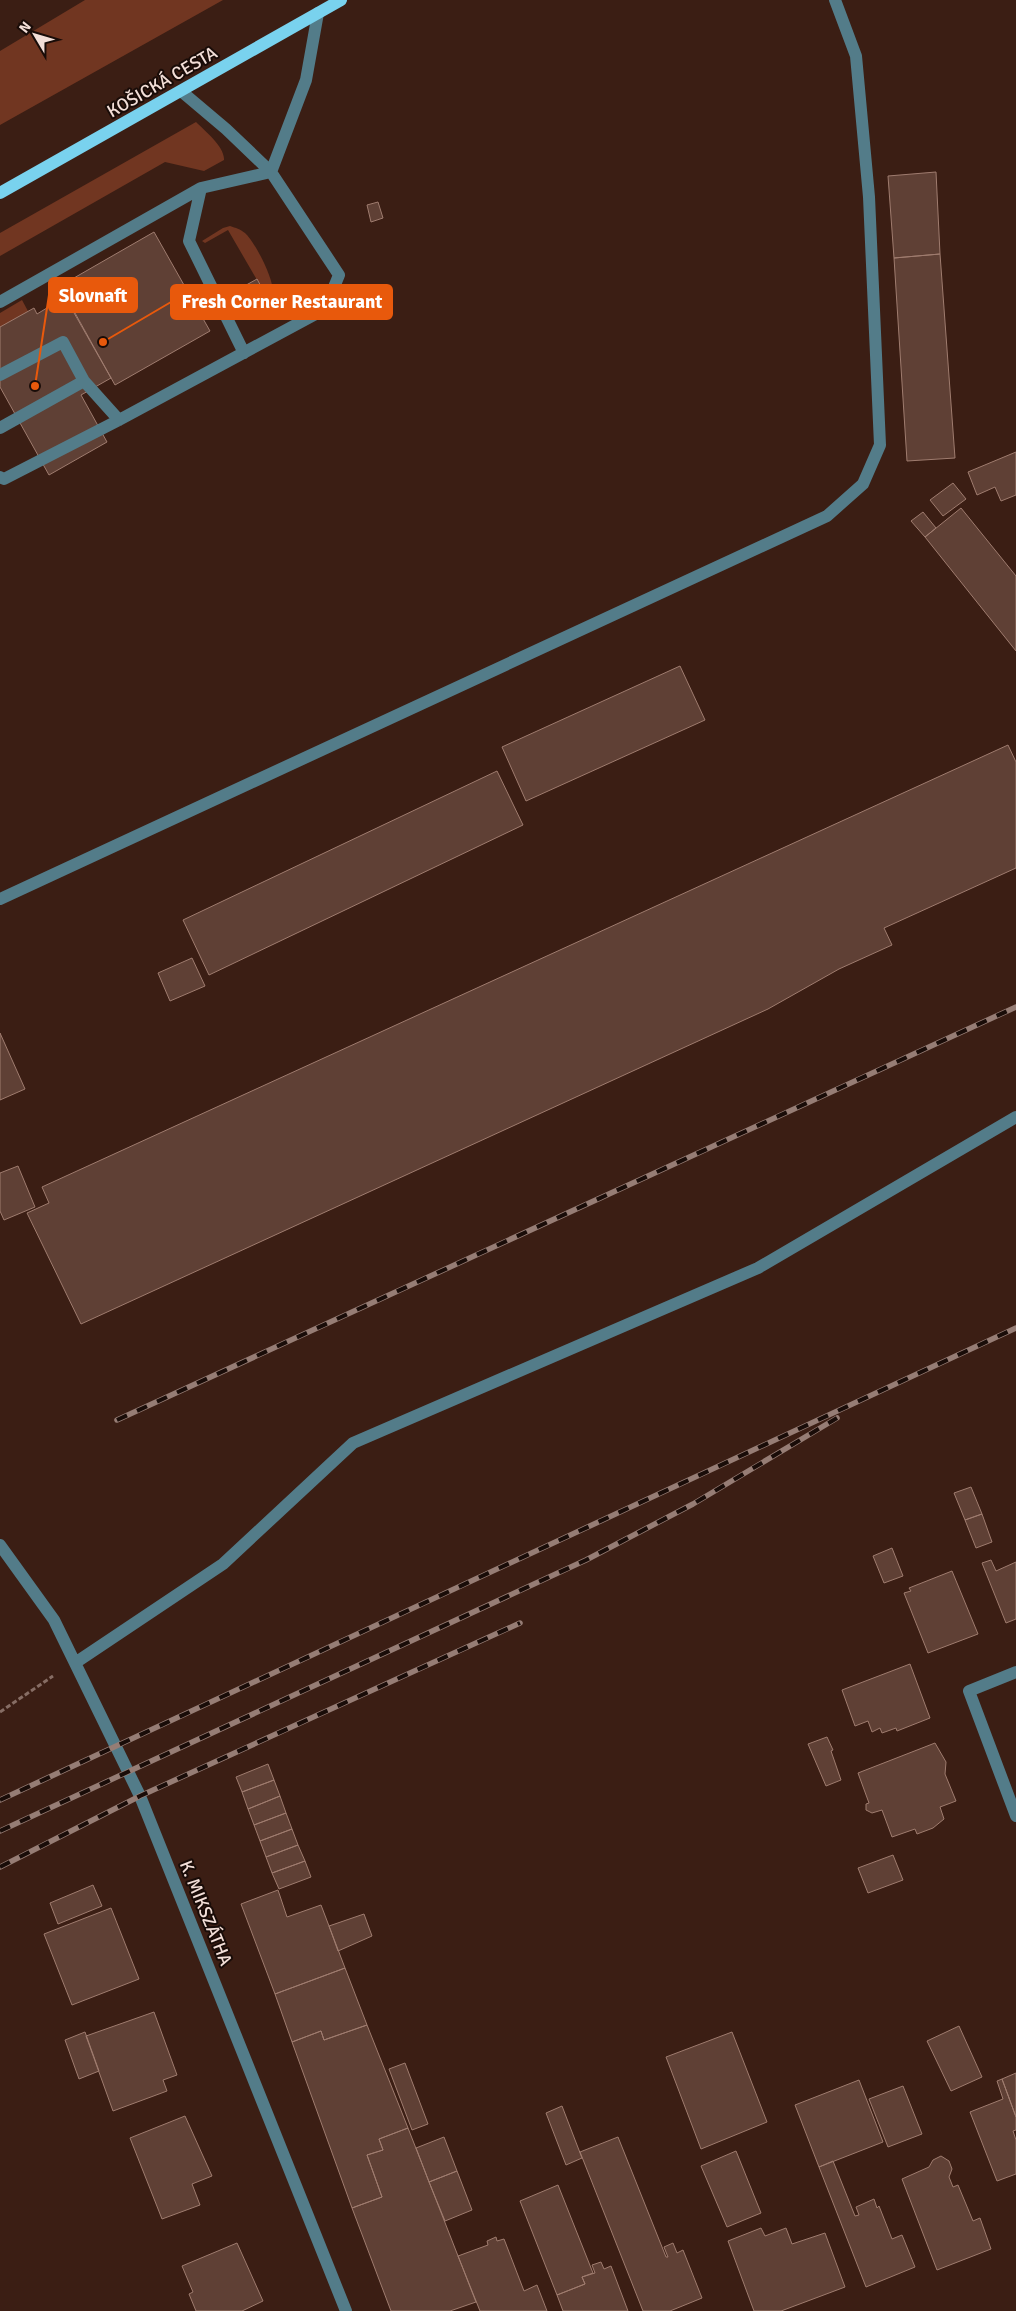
<svg xmlns="http://www.w3.org/2000/svg" width="1016" height="2311" viewBox="0 0 1016 2311" font-family="Signika,sans-serif">
<style>
.green{fill:#713621}
.building{fill:#5f4035;stroke:#9f7c6f}
.lines{fill:none;stroke-linecap:round;stroke-linejoin:round}
.path{stroke:#866d64;stroke-width:3;stroke-dasharray:5 2.5;stroke-linecap:butt}
.minor{stroke:#537c89;stroke-width:12}
.major{stroke:#79d2ee;stroke-width:12}
.rail-casing{stroke:#967d75;stroke-width:5.5}
.rail{stroke:#190c08;stroke-width:4;stroke-dasharray:11;stroke-linecap:butt}
.labels{text-anchor:middle;stroke-width:4;stroke-linejoin:round;paint-order:stroke}
.street-label{font-size:18px;fill:#f3dfd8;stroke:#190c08}
.leader{fill:none;stroke:#e8590c;stroke-width:2}
.callout-dot{fill:#e8590c;stroke:#190c08;stroke-width:2}
.callout{fill:#e8590c;stroke:#e8590c;stroke-width:2}
.callout-label{font-size:19px;text-anchor:middle;font-weight:bold;fill:#fff}
</style>
<rect width="100%" height="100%" fill="#3b1e14"/>
<path class="green" d="M85,0H223L0,125V51Z
M196,122C205,131 225,147 224,160L204,171L165,162L0,256V233Z
M230,226C236,228 240,229 245,233C255,242 274,279 273,293C273,301 267,307 262,313L244,314L268,299L228,230L205,243L202,241L223,228Z
M22,300L29,313L0,333V313Z"/>
<path class="building" d="M936,172L940,254L894,258L888,176Z
M378,202L383,218L371,222L367,205Z
M154,232L210,331L115,385L60,286Z
M940,254L955,458L907,461L894,258Z
M257,279L268,299L244,314L232,293Z
M65,297L111,378L81,395L107,442L49,475L0,387V327L34,308L37,314Z
M1016,452V495L1001,501L995,487L977,495L968,472Z
M953,483L966,499L943,516L930,500Z
M961,508L1016,576V651L925,537Z
M923,512L936,528L925,537L911,521Z
M680,666L705,720L526,801L502,747Z
M1008,745L1016,762V868L884,928L892,945L839,969L768,1009L81,1324L27,1213L49,1203L42,1187Z
M497,771L523,825L209,975L183,920Z
M192,958L205,986L170,1001L158,973Z
M0,1033L25,1089L0,1100Z
M18,1166L35,1207L4,1220L0,1211V1173Z
M971,1487L982,1514L965,1520L954,1493Z
M982,1514L992,1542L976,1548L965,1520Z
M892,1548L903,1576L884,1583L873,1556Z
M991,1560L996,1571L1016,1562V1619L1006,1623L982,1563Z
M952,1571L978,1634L928,1653L904,1593L911,1591L909,1588Z
M910,1664L930,1718L897,1731L896,1728L882,1733L880,1728L872,1732L868,1721L855,1726L842,1690Z
M827,1737L833,1750L831,1751L841,1780L826,1786L808,1744Z
M935,1743L946,1762L945,1774L956,1801L940,1807L944,1819L933,1828L917,1834L915,1829L892,1837L882,1810L872,1813L866,1810V1804L869,1803L858,1773Z
M268,1764L274,1780L242,1792L236,1777Z
M274,1780L280,1796L248,1809L242,1792Z
M280,1796L286,1813L254,1825L248,1809Z
M286,1813L292,1829L260,1841L254,1825Z
M292,1829L298,1845L266,1857L260,1841Z
M298,1845L305,1861L272,1873L266,1857Z
M893,1855L903,1880L868,1893L858,1868Z
M305,1861L311,1877L279,1889L272,1873Z
M93,1885L102,1906L58,1924L50,1903Z
M278,1890L287,1917L321,1905L345,1968L275,1994L241,1904Z
M111,1908L139,1979L72,2005L44,1934Z
M364,1914L372,1936L338,1951L329,1926Z
M345,1968L367,2025L324,2040L321,2031L292,2042L275,1994Z
M154,2012L177,2075L163,2080L167,2091L113,2111L86,2036Z
M367,2025L408,2128L379,2139L383,2150L367,2155L382,2197L352,2208L292,2042L321,2031L324,2040Z
M959,2026L982,2077L951,2091L927,2041Z
M85,2032L99,2071L79,2079L65,2040Z
M732,2032L767,2122L701,2149L666,2057Z
M405,2063L428,2124L412,2130L389,2069Z
M1016,2073V2117L1002,2079Z
M1002,2079L1016,2117V2130L1013,2131L1016,2140V2174L997,2181L970,2112L1003,2099L997,2081Z
M859,2080L883,2142L819,2167L795,2105Z
M903,2086L922,2134L888,2147L869,2099Z
M562,2106L582,2158L566,2165L546,2113Z
M185,2116L212,2176L192,2184L200,2205L162,2219L130,2138Z
M408,2128L476,2302L450,2311H391L352,2208L382,2197L367,2155L383,2150L379,2139Z
M444,2137L457,2171L429,2182L416,2148Z
M618,2137L666,2257H668L664,2247L673,2243L677,2253L683,2250L702,2298L670,2311H643L580,2152Z
M736,2151L761,2213L727,2227L701,2166Z
M941,2156L949,2161L952,2169L949,2177L953,2187L958,2185L973,2221L980,2218L991,2249L937,2270L902,2179L929,2167L933,2160Z
M833,2161L855,2216L859,2215L856,2207L874,2199L877,2208L879,2206L892,2239L902,2235L915,2267L866,2287L819,2167Z
M457,2171L472,2210L445,2221L429,2182Z
M558,2185L593,2273L582,2277L585,2284L557,2295L520,2201Z
M761,2228L765,2236L786,2228L792,2244L825,2233L845,2287L781,2311H754L728,2241Z
M496,2237L497,2241L504,2239L524,2291L537,2285L547,2311H480L458,2256L488,2245L487,2241Z
M237,2243L263,2301L242,2311H196L189,2294L193,2292L182,2266Z
M601,2262L604,2269L611,2266L628,2311H563L557,2295L585,2284L582,2277L595,2273L592,2265Z"/>
<g class="lines">
<path class="path" d="M0,1712L53,1676"/>
<path class="minor" d="M181,91L226,129L271,172
M201,188L189,241L244,353
M0,302L201,188L271,172
M0,375L63,342L84,381L119,420
M0,428L84,381
M0,477L4,479L119,420L325,309L339,275L271,172L306,80L318,13
M0,899L827,516L863,484L880,445L869,197L856,56L835,0
M0,1545L54,1620L140,1796L346,2311
M75,1663L223,1564L353,1443L758,1268L1016,1117
M1016,1672L969,1691L1016,1816"/>
<path class="major" d="M0,193L341,0"/>
<defs>
<path id="rail" d="M117,1420L1016,1007
M0,1800L1016,1328
M0,1831L586,1560L693,1504L837,1418
M0,1867L140,1796L520,1623"/>
</defs>
<use href="#rail" class="rail-casing"/>
<use href="#rail" class="rail"/>
</g>
<g class="labels">
<g class="street-label">
<text transform="translate(162 82) rotate(-30)" y="6">KOŠICKÁ CESTA</text>
<text transform="translate(206 1913) rotate(68)" y="6">K. MIKSZÁTHA</text>
</g>
</g>
<path class="leader" d="M35 386L49 295M103 342L171 302"/>
<g class="callout-dot">
<circle cx="35" cy="386" r="5"/>
<circle cx="103" cy="342" r="5"/>
</g>
<g class="callout">
<rect x="49" y="278" width="88" height="34" rx="5"/>
<rect x="171" y="285" width="221" height="34" rx="5"/>
</g>
<g class="callout-label">
<text x="93" y="302">Slovnaft</text>
<text x="282" y="308">Fresh Corner Restaurant</text>
</g>
<g transform="translate(35 35) rotate(308)" stroke="#190c08" stroke-width="4" paint-order="stroke">
<path d="M0-4L9 19L0 12L-9 19Z" fill="#f3dfd8"/>
<text y="-8" font-size="14" font-weight="bold" text-anchor="middle" fill="#f3dfd8">N</text>
</g>
</svg>
